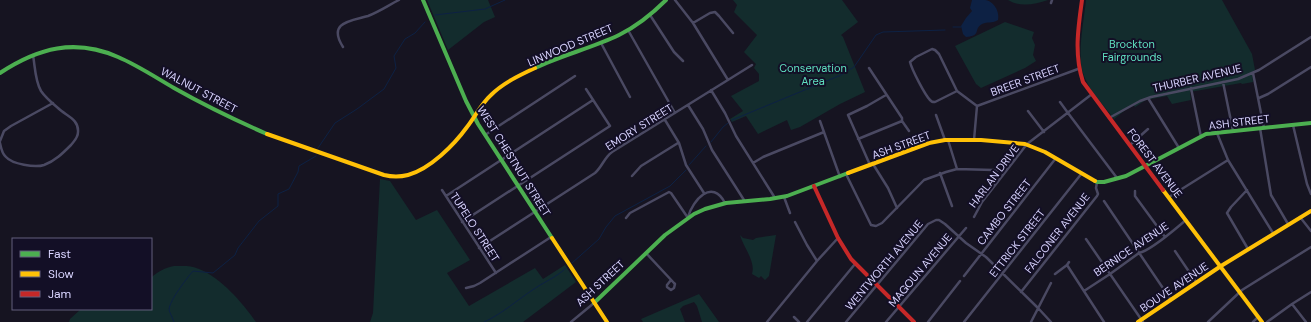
<svg xmlns="http://www.w3.org/2000/svg" width="1311" height="322" viewBox="0 0 1311 322" font-family="'DM Sans',sans-serif">
<style>
.green{fill:#132c2d}
.water{fill:#0d2144}
.lines{fill:none;stroke-linecap:round;stroke-linejoin:round}
.stream{stroke:#0d2144;stroke-width:1}
.street{stroke:#4a4962;stroke-width:2.5}
.fast{stroke:#4caf50;stroke-width:4}
.slow{stroke:#ffc107;stroke-width:4}
.jam{stroke:#c62828;stroke-width:4}
.labels{text-anchor:middle;stroke-width:4;stroke-linejoin:round;paint-order:stroke}
.park-label{font-size:11px;fill:#5fe0c0;stroke:#130f26}
.street-label{font-size:11px;fill:#d9d4ff;stroke:#130f26}
</style>
<rect width="100%" height="100%" fill="#161421"/>
<path class="green" d="M427,0H488L495,17L484,22L448,50Z
M733,0H842L858,22L841,35L843,37L865,92L840,104L800,127L791,130L787,120L758,134L746,116L732,122L730,119L743,111L731,96L759,81V74L754,68L756,64L744,52L757,35L734,12L737,5Z
M1008,0H1048C1035,4 1021,8 1008,0Z
M1086,0H1222L1252,54L1255,70L1252,72L1253,82L1242,84L1241,83L1190,92L1191,100L1172,104L1167,96L1146,100L1135,107L1133,104L1114,119C1104,105 1090,92 1084,76C1076,57 1084,21 1086,0Z
M1005,22L1034,32L1032,38L1035,45L1033,55L1036,61L1025,68L981,88L976,84L955,46Z
M380,179L390,181L416,220L437,210L470,260L447,273L469,306L535,268L543,279L565,265L576,282L523,322H370L373,313Z
M740,235L743,238L753,240L756,238L776,235L769,276L765,280L761,276L759,278L752,274C756,261 743,247 740,235Z
M174,266C182,266 191,265 199,269C221,278 242,302 256,322H69L70,319L81,309H151V278C158,271 165,268 174,266Z
M699,294L719,322H702L697,306L694,302L683,306L680,309L685,322H643L641,319Z"/>
<path class="water" d="M972,0C976,0 981,0 985,0C994,1 1000,12 998,20C991,24 988,21 982,24C973,29 982,36 966,37L963,34L961,26L966,18L972,11L970,8Z"/>
<g class="lines">
<path class="stream" d="M435,15L485,9L505,0
M953,27H961
M732,120L841,75L854,67L876,35L883,32L945,30
M711,142L723,127L728,123
M318,148L335,123L357,109L384,89L396,68L394,56L405,39L415,33L425,22
M689,165L706,146
M572,263L599,239L606,227L615,216L670,186L686,170
M174,322C173,319 170,313 169,310C169,301 187,278 193,271L213,273L235,255L238,248L259,221L278,206V194L289,189L298,172L299,166L316,156
M484,322C502,314 517,300 534,289C544,282 557,277 566,268"/>
<path class="street" d="M675,0L693,23L728,80
M1051,3L1052,0
M650,15L674,52L683,61
M693,23L710,13L715,12L719,16L733,33
M628,30L675,113
M601,43L630,97
M343,47C327,22 351,21 368,16C379,12 389,5 399,0
M932,49L935,50L939,54L957,91L935,102C932,102 932,102 930,100C925,95 912,70 910,62L916,57Z
M869,68L902,118V121L909,131
M1253,73L1264,128
M1223,82L1233,131
M1191,88L1201,137
M711,90L725,113L736,136L775,198
M957,91L977,106
M1148,98L1179,148
M1259,98L1268,94L1311,67
M1060,102L1068,113L1117,178
M688,105L703,129L712,150L744,200
M977,106L1078,69
M1028,111L1044,132
M936,115L945,140
M1109,118L1140,101L1151,97L1238,79L1259,70L1311,37
M665,120L679,143L686,165L704,193
M820,121L840,177
M1293,125L1307,184L1311,194
M1260,128L1271,195L1288,224
M1217,133L1228,160L1273,233
M485,135L575,76
M858,139L902,121
M948,140L957,169L993,170L1005,172
M974,140L977,106
M0,141L4,131L11,126L53,103
M0,143C1,148 2,154 6,157C12,164 35,168 44,165C55,161 63,153 71,145C74,141 78,138 78,132C79,119 66,116 58,108C52,103 45,97 41,91C35,81 35,66 33,55
M1130,145L1148,129
M753,163L763,157L824,132
M873,164L888,188L897,208
M870,165L848,115L867,106L886,95
M940,173L952,206
M846,174L871,225L876,226L882,223L924,180L946,172L957,169
M632,176L641,166L678,143
M442,190L496,273
M1247,190L1231,207L1227,213L1248,249
M1135,191V196L1165,237
M446,196L593,100
M784,197L790,213
M1169,197L1228,160
M1104,201L1171,300
M688,217C693,200 712,178 725,203
M974,217L982,202L1027,144L1092,94
M1300,217L1311,231
M626,218L630,213L669,192L671,193L688,218
M462,222L610,126L586,89
M795,222L807,245L817,261
M1086,239L1143,322
M479,248L595,173C602,167 604,158 612,152L752,65
M1175,251L1196,282
M646,253L674,283L675,284L674,288L671,290L667,287V285L671,280
M1069,262L1067,265L1104,322
M1055,274L1067,265
M964,276L1056,158
M466,288L474,286L480,283L551,237
M1084,291L1110,274L1139,253C1152,250 1175,229 1186,220
M1021,292L1097,196L1098,194L1096,188L1097,182
M1292,304L1306,322
M794,317L799,322
M571,322L594,303
M767,322L817,261L838,238
M807,322L855,264
M846,322L928,224L936,220H939L945,224L966,243L986,257L1038,308L1051,322
M886,322L966,228
M928,322L960,281
M964,322L1082,173
M1031,322L1051,283
M1208,322L1242,290L1311,247
M1253,322L1258,317
M1267,322L1292,304L1311,292"/>
<path class="fast" d="M423,0L466,101L478,124L552,238
M535,68C562,55 592,48 619,35C637,26 652,14 666,0
M0,73C38,48 75,38 118,57C137,65 155,77 174,88C204,105 235,120 267,134
M1095,181L1097,182H1104L1126,176L1206,134L1311,123
M594,303L665,235L694,214L705,209L726,203L770,199L787,196L848,173"/>
<path class="slow" d="M267,134L384,175C392,177 400,177 408,175C430,169 454,145 467,127C475,117 481,104 491,95C503,83 520,75 535,68
M848,173L929,143L945,140H981L1025,144L1045,152L1095,181
M1163,190L1262,322
M552,238L607,322
M1138,322L1221,266L1311,211"/>
<path class="jam" d="M1082,0C1078,28 1074,55 1083,82L1163,190
M814,186L838,238L851,259L914,322"/>
</g>
<g class="labels">
<g class="park-label">
<text x="1132" y="48">Brockton<tspan x="1132" dy="13">Fairgrounds</tspan></text>
<text x="813" y="72">Conservation<tspan x="813" dy="13">Area</tspan></text>
</g>
<g class="street-label">
<text transform="translate(570 45) rotate(-23)" y="4">LINWOOD STREET</text>
<text transform="translate(1197 78) rotate(-13)" y="4">THURBER AVENUE</text>
<text transform="translate(1025 80) rotate(-20)" y="4">BREER STREET</text>
<text transform="translate(199 90) rotate(28)" y="4">WALNUT STREET</text>
<text transform="translate(1239 122) rotate(-7)" y="4">ASH STREET</text>
<text transform="translate(639 127) rotate(-32)" y="4">EMORY STREET</text>
<text transform="translate(901 145) rotate(-20)" y="4">ASH STREET</text>
<text transform="translate(514 161) rotate(58)" y="4">WEST CHESTNUT STREET</text>
<text transform="translate(1155 163) rotate(53)" y="4">FOREST AVENUE</text>
<text transform="translate(994 176) rotate(-53)" y="4">HARLAN DRIVE</text>
<text transform="translate(1004 212) rotate(-52)" y="4">CAMBO STREET</text>
<text transform="translate(475 227) rotate(57)" y="4">TUPELO STREET</text>
<text transform="translate(1057 233) rotate(-52)" y="4">FALCONER AVENUE</text>
<text transform="translate(1017 243) rotate(-52)" y="4">ETTRICK STREET</text>
<text transform="translate(1131 249) rotate(-34)" y="4">BERNICE AVENUE</text>
<text transform="translate(884 265) rotate(-50)" y="4">WENTWORTH AVENUE</text>
<text transform="translate(920 270) rotate(-50)" y="4">MAGOUN AVENUE</text>
<text transform="translate(600 283) rotate(-43)" y="4">ASH STREET</text>
<text transform="translate(1174 287) rotate(-34)" y="4">BOUVE AVENUE</text>
</g>
</g>
<rect x="12" y="238" width="140" height="72" fill="#130f26" stroke="#625e7d"/>
<rect x="20" y="251" width="20" height="6" fill="#4caf50" stroke="#625e7d"/>
<text x="48" y="258" font-size="12" fill="#d9d4ff">Fast</text>
<rect x="20" y="271" width="20" height="6" fill="#ffc107" stroke="#625e7d"/>
<text x="48" y="278" font-size="12" fill="#d9d4ff">Slow</text>
<rect x="20" y="291" width="20" height="6" fill="#c62828" stroke="#625e7d"/>
<text x="48" y="298" font-size="12" fill="#d9d4ff">Jam</text>
</svg>
